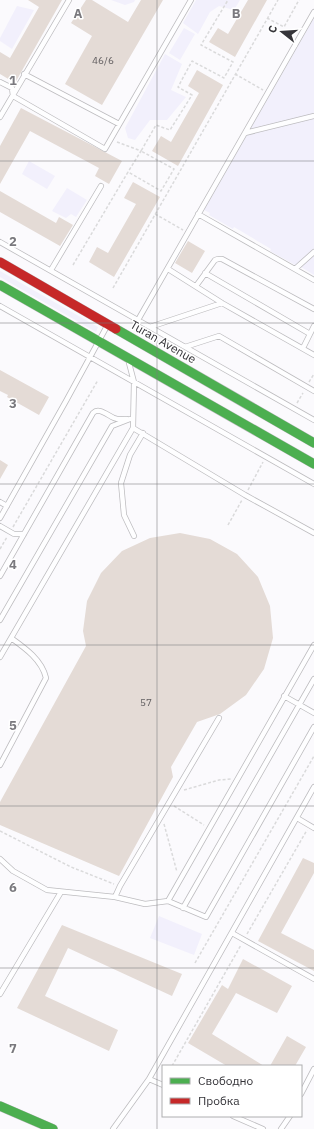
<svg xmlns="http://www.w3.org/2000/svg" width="314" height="1129" viewBox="0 0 314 1129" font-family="'IBM Plex Sans',sans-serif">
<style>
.green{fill:#f2f0fc}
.building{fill:#e4dbd6}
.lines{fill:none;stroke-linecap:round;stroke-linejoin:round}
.lane-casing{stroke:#bdbcbf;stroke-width:6}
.fast-casing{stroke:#bdbcbf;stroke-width:10}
.jam-casing{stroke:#bdbcbf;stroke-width:10}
.path{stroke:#dadadb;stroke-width:1.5;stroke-dasharray:3 2;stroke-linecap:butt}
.lane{stroke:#fefeff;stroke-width:4.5}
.fast{stroke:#4caf50;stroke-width:9}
.jam{stroke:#c62828;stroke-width:9}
.grid{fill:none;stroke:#7a797e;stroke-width:1;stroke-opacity:0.55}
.labels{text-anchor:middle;stroke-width:3;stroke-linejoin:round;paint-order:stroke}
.number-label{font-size:10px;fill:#615e60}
.street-label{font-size:12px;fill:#353439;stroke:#fff}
.grid-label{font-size:13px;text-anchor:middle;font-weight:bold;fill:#7a797e;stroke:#fff;stroke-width:3;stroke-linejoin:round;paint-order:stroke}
</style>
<rect width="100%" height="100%" fill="#fbfafd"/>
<path class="green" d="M111,0H135L134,2L125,5Z
M196,0H240L234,10L219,6L210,12L198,34L183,23Z
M17,6L34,10L12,49L0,41V38Z
M314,18V275L298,265L297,266L270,251L271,249L234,227L233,229L209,215L210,213L204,210Z
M184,28L195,34L180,60L169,53Z
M165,54L182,64L171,90L186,97L167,120H150L135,140L128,138L125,128Z
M29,161L55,176L47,189L22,174Z
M67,188L87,200L76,217L71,214L66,218L52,211Z
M0,271L98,327L96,332L0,277Z
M159,916L202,934L194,955L150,938Z"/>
<path class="building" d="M28,0H62L15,83L0,74V52L10,58L39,7Z
M86,0H92L128,22L141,0H163L102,105L65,84L92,36L71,23Z
M248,0H267L235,57L209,42L218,28L228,34Z
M197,70L223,85L178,166L152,151L161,136L171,142L199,93L188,86Z
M21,108L122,161L109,184L95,176L99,168L30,131L0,184V146Z
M133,182L160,197L114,277L89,262L97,247L108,253L136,204L124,198Z
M0,191L56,223L59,217L73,225L60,246L0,212Z
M188,241L205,251L192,273L175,263Z
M0,370L49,397L39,415L7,397L8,395L0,391Z
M0,460L8,465L0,479Z
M180,533L210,539L237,554L258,577L270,606L273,638L264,669L246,695L220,714L197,722L171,767L173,777L119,876L0,825V802L86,646L83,631L87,601L101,573L122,551L150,538Z
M303,858L314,863V873L281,933L314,950V971L258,941Z
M62,925L182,974L172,996L68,948L45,996L118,1030L109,1051L17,1008Z
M243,959L292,986L277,1013L236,993L212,1034L264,1066H227L188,1043L222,985L228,989Z
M287,1036L306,1047L295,1066H270Z"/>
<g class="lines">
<defs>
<path id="lane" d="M24,74L119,124
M0,82L12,88L13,96L105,149L191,0
M0,117L69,0
M245,133L314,116
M198,214L314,280
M0,242L314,420
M168,269L222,303L314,355
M295,269L314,252
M51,270L101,186
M205,273L310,334L314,326
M196,286L215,260L218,259H222L314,309
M0,306L314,484
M138,320L314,12
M150,327L222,303
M185,347L219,336L314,391
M303,348L310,334
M129,363L134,382L133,428L245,495L314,533
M0,502L7,506
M0,518L66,401L107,326
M0,526L14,534H24
M134,536L124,515L121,483L130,455L143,433
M0,576L93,413C99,407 107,415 114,418C118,420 123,419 127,419
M0,620L112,426L130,419
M0,657L133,428
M284,696L314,713
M219,718L120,886L115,897L145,904L168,901L314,645
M0,765L46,678C42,660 25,648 11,638
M297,818L314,828
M0,859L13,871L47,890L115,897
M168,901L206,917L314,727
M183,908L314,679
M232,933L314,979
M0,994L61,892
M149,1079L163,1085
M301,1094L314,1069
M233,1116L263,1129
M113,1129L149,1079L314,787
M281,1129L290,1116"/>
<path id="fast" d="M0,285L314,464
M116,329L314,443
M0,1106L53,1129"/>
<path id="jam" d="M0,262L116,329"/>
</defs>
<use href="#lane" class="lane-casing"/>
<use href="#fast" class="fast-casing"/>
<use href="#jam" class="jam-casing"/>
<path class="path" d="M267,18L284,27L299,0
M235,74L263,90
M117,142L141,151L128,172
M155,214L183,230
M73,265L128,172L161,191L174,169L141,151L156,125L170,130L192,95L178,87L192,61L224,78L233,62L201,45L228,0
M113,288L278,0
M309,382L314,374
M297,403L303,393
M248,490L263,462
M228,525L242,500
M13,527L98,380
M0,549L7,537
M184,790L219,780L231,779
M174,806L204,825
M164,824L177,872
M0,831L71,867L114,884
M247,934L307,830
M195,963L314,756
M172,1066L241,945"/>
<use href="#lane" class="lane"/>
<use href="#fast" class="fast"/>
<use href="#jam" class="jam"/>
</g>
<path class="grid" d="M157,0V1129M0,161H314M0,323H314M0,484H314M0,645H314M0,806H314M0,968H314"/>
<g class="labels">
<g class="number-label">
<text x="103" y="64">46/6</text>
<text x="146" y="706">57</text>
</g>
<g class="street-label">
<text transform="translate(163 342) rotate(30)" y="4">Turan Avenue</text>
</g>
</g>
<g class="grid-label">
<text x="78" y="18">A</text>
<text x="236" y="18">B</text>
<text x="13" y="85">1</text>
<text x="13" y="246">2</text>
<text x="13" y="408">3</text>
<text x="13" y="569">4</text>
<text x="13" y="730">5</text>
<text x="13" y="892">6</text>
<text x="13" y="1053">7</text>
</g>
<rect x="162" y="1065" width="140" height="52" fill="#ffffff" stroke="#aeaeb0"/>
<rect x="170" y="1078" width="20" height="6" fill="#4caf50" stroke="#aeaeb0"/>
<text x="198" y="1085" font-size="12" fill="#353439">Свободно</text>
<rect x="170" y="1098" width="20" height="6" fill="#c62828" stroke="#aeaeb0"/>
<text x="198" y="1105" font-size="12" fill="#353439">Пробка</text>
<g transform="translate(282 32) rotate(287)" stroke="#ffffff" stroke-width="3" paint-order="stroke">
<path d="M0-3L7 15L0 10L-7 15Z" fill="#353439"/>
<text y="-6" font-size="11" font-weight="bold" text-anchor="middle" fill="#353439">С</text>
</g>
</svg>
